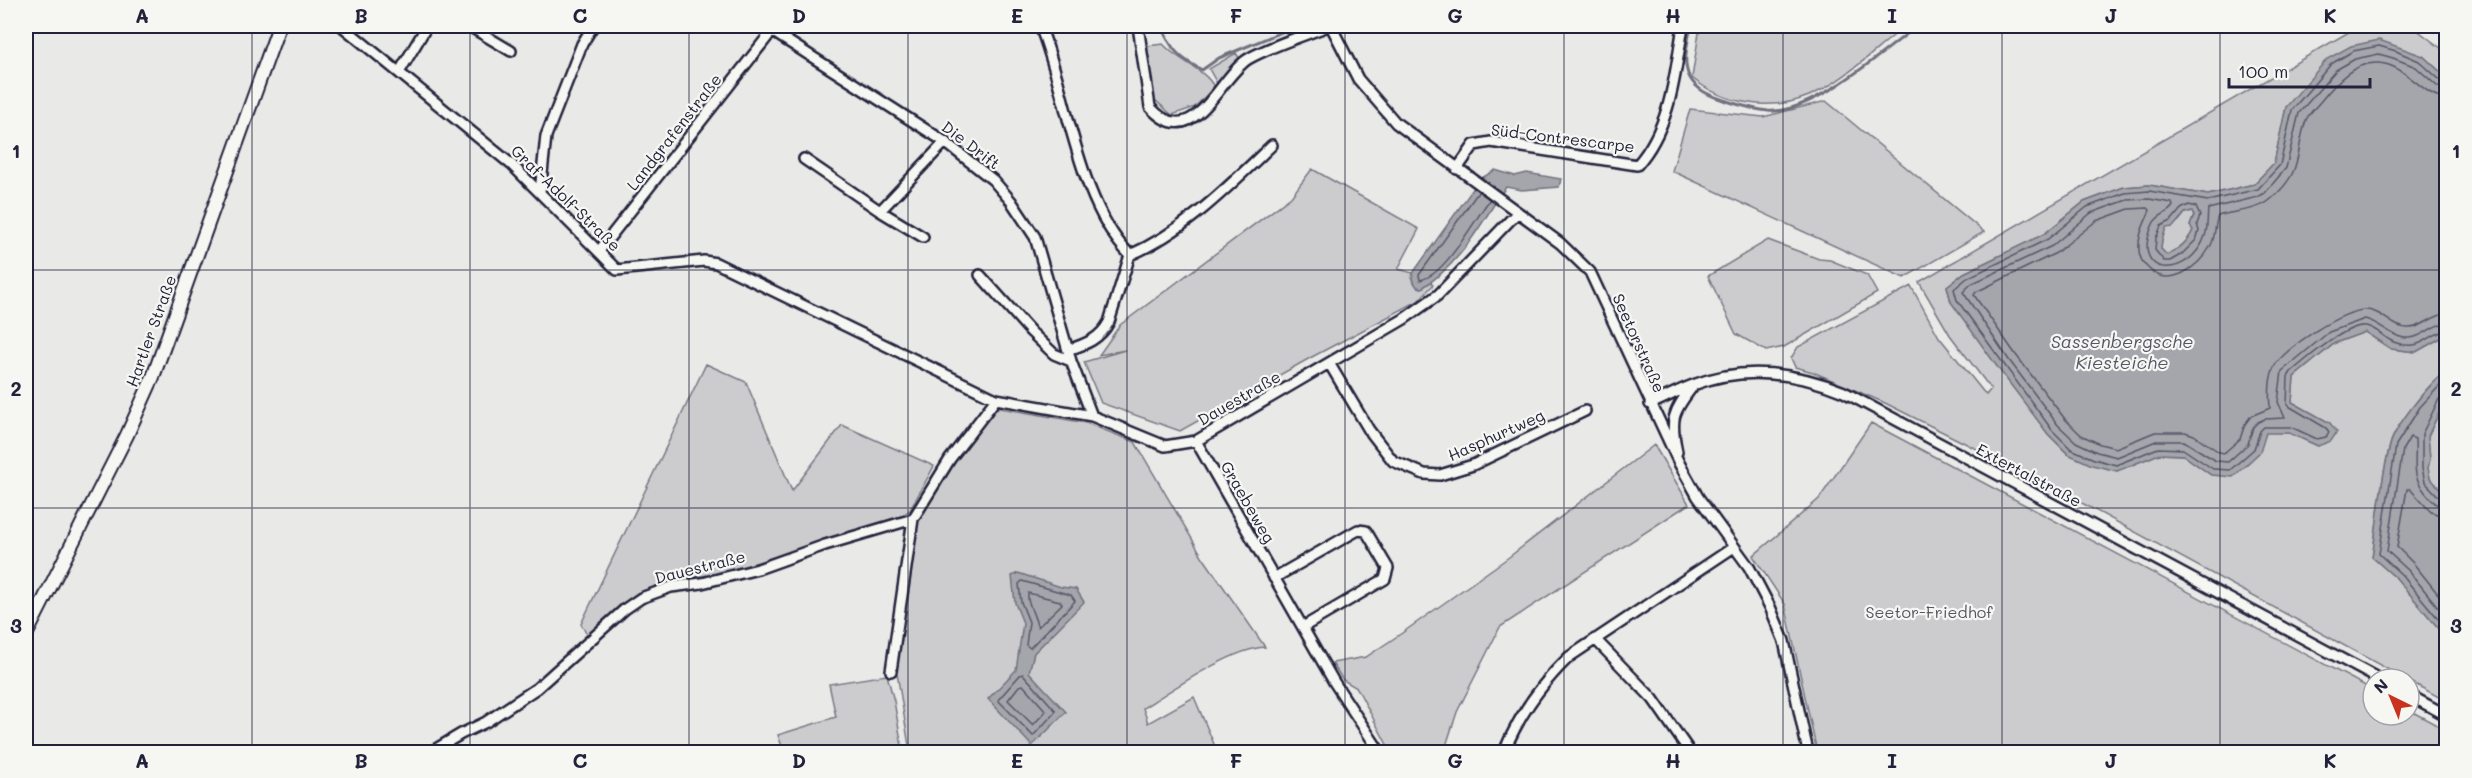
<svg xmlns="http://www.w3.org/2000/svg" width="2472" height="778" viewBox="0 0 2472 778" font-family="Mali,sans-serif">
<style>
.green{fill:#ccccce;stroke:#777784;stroke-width:1.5}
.water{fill:#a5a5ac;stroke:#71717f;stroke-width:1.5;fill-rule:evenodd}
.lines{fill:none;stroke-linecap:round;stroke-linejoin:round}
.shore{stroke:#565668;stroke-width:1.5}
.stream{stroke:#71717f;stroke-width:3}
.minor-casing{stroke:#22223b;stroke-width:14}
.major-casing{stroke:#22223b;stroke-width:16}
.minor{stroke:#f6f6f2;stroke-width:9}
.major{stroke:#f6f6f2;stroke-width:12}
.grid{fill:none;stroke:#22223b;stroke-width:1.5;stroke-opacity:0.55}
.labels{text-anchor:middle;stroke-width:4.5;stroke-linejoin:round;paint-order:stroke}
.street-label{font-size:16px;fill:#22223b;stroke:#f6f6f2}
.park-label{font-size:16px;fill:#555567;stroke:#f6f6f2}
.water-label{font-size:18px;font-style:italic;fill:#565668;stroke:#f6f6f2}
.neatline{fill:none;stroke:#22223b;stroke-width:2}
.grid-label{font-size:20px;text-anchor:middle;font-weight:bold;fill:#22223b}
</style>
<rect width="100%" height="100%" fill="#e9e9e7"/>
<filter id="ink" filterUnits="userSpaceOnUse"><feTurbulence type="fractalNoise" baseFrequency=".0167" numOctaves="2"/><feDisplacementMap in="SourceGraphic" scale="12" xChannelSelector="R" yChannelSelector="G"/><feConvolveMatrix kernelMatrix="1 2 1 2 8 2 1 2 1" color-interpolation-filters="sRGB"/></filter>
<g filter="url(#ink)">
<path class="green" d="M1700,26H1906C1875,49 1845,81 1809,96C1770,112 1724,104 1692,78Z
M2359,26H2412L2446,52V77L2423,56L2286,107L2274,163L2254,184L2208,195L2149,185L2124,187L2084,202L2044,234L1964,273L1947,286L1951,302L2048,434L2068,454L2117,471L2159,454L2183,455L2211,475L2259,452L2265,432L2289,433L2318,446L2330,423L2292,402L2294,377L2335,343L2365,332L2391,349L2416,352L2446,335V372C2430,382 2394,427 2390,445C2380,481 2378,520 2372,557L2397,579L2446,637V701L2058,490L1885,403L1813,372L1795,367L1791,358L1798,347L1911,286L1939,337L1986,395L1991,389L1950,335L1919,282Z
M1163,44C1177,60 1206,70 1214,87L1195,107L1172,115L1154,99L1147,46Z
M1236,53L1241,61L1218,85L1209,69Z
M1826,101L1984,232L1904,278L1672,171L1690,109L1763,117Z
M1312,169L1419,229L1398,269L1413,273L1412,279L1422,288L1431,282L1433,285L1418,301L1310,358L1180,431L1101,403L1084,362L1125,350L1099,355L1120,325L1291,197Z
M2192,211L2194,215L2190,226L2193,230C2188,242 2178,249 2167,256L2161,249L2162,240L2166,227L2179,221L2185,213Z
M1768,240L1819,259L1830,260L1867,275L1877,293L1784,347L1766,351L1736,334L1708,276Z
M706,364L746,382L792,491L842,425L934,466L910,510L901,516L727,572L671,581L642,595L589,638L581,624Z
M2446,398V495L2430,478L2428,468L2430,459L2428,436Z
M1000,408L1086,423L1135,442L1202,556L1265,647C1233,648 1172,690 1143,708L1148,723L1194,697L1214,744L1206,752H910L896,667L917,523L962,449L991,412Z
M1871,423L2373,690V715H2409V710L2446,730V752H1817L1785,604L1753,556L1819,499Z
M1654,445L1689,504L1500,627L1457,712L1444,752H1391L1357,688L1343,680L1332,663L1366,657L1402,633L1509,557Z
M887,675L894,701L903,752H784L778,735L836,717L829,684Z"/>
<path class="water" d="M2379,40L2423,56L2446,77V335L2416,352L2391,349L2365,332L2335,343L2294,377L2292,402L2330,423L2337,432L2331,441L2318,446L2289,433H2266L2260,452L2233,477L2211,475L2183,455L2159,454L2117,471L2092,465L2068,454L2048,434L1998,368L1951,302L1947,286L1964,273L2044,234L2084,202L2124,187L2149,185L2208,195L2254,184L2274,163L2286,107L2327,59L2351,46ZM2192,211L2194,216L2190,226L2193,230C2188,242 2178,250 2167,255L2161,249L2162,240L2166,228L2173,227L2185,213Z
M1495,170L1515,176L1527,173L1561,179L1559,187L1522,190L1506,187C1479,225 1463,262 1422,288L1417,287L1412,279L1413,273L1480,179Z
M2446,372V398L2428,436L2430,459L2428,468L2430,478L2446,495V637L2397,579L2372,557C2378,520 2380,481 2390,446C2394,427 2430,382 2446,372Z
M1018,573L1061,587L1076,589L1084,602L1034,653L1029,672L1066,712L1032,746L988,699L1016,670L1023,623L1015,603L1012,576Z"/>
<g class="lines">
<path class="shore" d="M2446,81L2440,80L2419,61L2396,51L2379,46L2353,51L2331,64L2292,110L2280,165L2258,189L2208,201L2149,191L2125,193L2087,207L2048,239L1967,278L1954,289L1957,300L2052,430L2071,449L2094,459L2116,465L2158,448L2183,449L2213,469L2230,470L2254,449L2260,431L2264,427H2291L2317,439L2326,437L2329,432L2326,428L2287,405L2288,377L2291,372C2305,360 2347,323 2366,326C2382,329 2387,347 2413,345C2424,345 2434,332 2446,331
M2446,89L2438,87L2416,67L2393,58L2379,54L2355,59L2336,70L2299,113L2286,168L2265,193L2258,197L2208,209C2207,218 2208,228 2205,236C2190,280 2128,279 2153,224C2158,214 2167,215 2173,206L2172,203L2149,199L2127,200L2091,213L2052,246L1971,284L1963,292L2009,360L2058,425L2076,442L2097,452L2117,457L2156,441H2184L2216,461L2228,462L2248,444L2253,427L2258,422L2265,419L2285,418L2278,402L2282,371L2329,332L2365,319C2383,323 2395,343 2415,337C2426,334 2434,324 2446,323
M2446,98C2423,97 2407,65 2379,63C2353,61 2335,84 2320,102C2316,107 2309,113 2306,120C2294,157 2304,171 2270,200C2257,211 2233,211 2218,216C2214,227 2216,237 2210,247C2199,267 2169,289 2149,269C2143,264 2139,258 2139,249C2138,234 2145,223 2150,210L2148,208L2129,209L2096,221L2056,253L1976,292L1974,295L2016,355L2065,419L2081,435L2100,444L2116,448L2155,432H2185L2194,435L2219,452L2224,453L2240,439L2245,424L2251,416L2270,408C2269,396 2269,378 2274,367C2284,348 2345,308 2367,310C2383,311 2392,328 2408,328C2421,329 2432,315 2446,314
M1479,191L1419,275L1420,280C1445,276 1475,219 1490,199
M2189,205L2196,207L2200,216L2197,224L2199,231L2196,240L2182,254L2170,261H2164L2155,250L2156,238L2161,226L2171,221L2181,209Z
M2446,379L2420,407L2396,445L2379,554L2402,575L2446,628
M2446,396L2439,399L2422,434V468L2425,482L2440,498L2446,500
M2446,508C2439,507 2435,504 2430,498C2409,475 2417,467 2415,439L2410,437L2403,449L2387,551L2408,570L2446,617
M2446,517L2431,512L2410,489H2407L2397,547L2414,564L2446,604
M1022,581L1071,595L1075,601L1030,648L1026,645L1029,622L1021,602L1019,584Z
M1028,593L1060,601L1062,604L1038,627L1028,600Z
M1023,674L1056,711L1033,736L998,700L1020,675Z
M1023,685L1046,711L1033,725L1008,700L1019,686Z"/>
<path class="stream" d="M1162,26C1171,50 1179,58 1202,70L1219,58L1296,26
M1691,26C1684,58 1678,83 1715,97C1732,103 1751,109 1768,111C1811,115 1884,51 1917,26"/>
<defs>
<path id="minor" d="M342,26L512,165L617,270L704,261L716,263L996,399
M469,26L511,51
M764,26L945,142L993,180L1011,201L1035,237L1071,361L1092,416
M1040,26C1068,95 1077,201 1130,255
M1138,26L1150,107C1193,155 1218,78 1248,59C1268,47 1305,35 1328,26
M1331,26L1358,79L1396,123L1560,243L1590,272L1679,463L1698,497L1749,567L1770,607L1784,641L1808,752
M400,71L427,26
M804,159L880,211L945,142
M1457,169L1474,145L1491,142L1637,165C1671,127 1675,74 1683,26
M540,192L546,136L582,44L593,26
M880,211L923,237
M599,251L772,31
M1130,255C1185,231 1229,186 1272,145
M980,275L1031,332L1054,354L1071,361
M1068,350C1086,344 1100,339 1109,322L1130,255
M1329,363L1369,430L1393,461L1424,474L1440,475L1473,465L1585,411
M1650,404C1665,398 1679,390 1693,385C1744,365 1795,372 1844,392L2379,679
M1196,441L1334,682L1380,752
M1677,452C1670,419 1672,413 1693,386
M1274,578L1358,530L1366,531L1388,568L1385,579L1303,627
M1595,639L1653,699L1690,752
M891,671L913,519
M2409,695L2446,715
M431,752L461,734L486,722L537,688L625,609L641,598L671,587L702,583L758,569L825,545L913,519L950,459L996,399L1092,416L1165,446L1196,441L1404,319L1438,295L1518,212
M1504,752C1519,715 1540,685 1569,657L1734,547"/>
<path id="major" d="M26,635L127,435L153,377L279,26"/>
</defs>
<use href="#minor" class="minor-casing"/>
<use href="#major" class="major-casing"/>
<use href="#minor" class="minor"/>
<use href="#major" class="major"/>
</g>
</g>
<path class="grid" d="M252,26V752M470,26V752M689,26V752M908,26V752M1127,26V752M1345,26V752M1564,26V752M1783,26V752M2002,26V752M2220,26V752M26,270H2446M26,508H2446"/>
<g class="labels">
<g class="street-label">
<text transform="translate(674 132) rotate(-52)" y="6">Landgrafenstraße</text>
<text transform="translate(1563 138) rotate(7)" y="6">Süd-Contrescarpe</text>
<text transform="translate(971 145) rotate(37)" y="6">Die Drift</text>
<text transform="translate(566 198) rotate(44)" y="6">Graf-Adolf-Straße</text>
<text transform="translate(151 331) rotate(-70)" y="6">Hartler Straße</text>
<text transform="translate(1639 343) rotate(66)" y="6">Seetorstraße</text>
<text transform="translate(1239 398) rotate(-30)" y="6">Dauestraße</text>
<text transform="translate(1496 435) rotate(-24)" y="6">Hasphurtweg</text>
<text transform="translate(2029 475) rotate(28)" y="6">Extertalstraße</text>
<text transform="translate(1248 502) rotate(60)" y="6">Graebeweg</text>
<text transform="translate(700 567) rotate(-14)" y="6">Dauestraße</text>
</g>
<g class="park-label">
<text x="1929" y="618">Seetor-Friedhof</text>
</g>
<g class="water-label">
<text x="2122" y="348">Sassenbergsche<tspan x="2122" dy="21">Kiesteiche</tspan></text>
</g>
</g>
<rect width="2472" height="778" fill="none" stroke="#f6f6f2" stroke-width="66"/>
<g transform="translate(2391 697) rotate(317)"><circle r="28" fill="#f6f6f2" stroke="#a1a1a9" stroke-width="1.5"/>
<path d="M0-4.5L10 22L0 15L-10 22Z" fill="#c8321e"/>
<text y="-9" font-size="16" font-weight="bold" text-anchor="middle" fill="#22223b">N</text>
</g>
<path d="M2229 78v9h141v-9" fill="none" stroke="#22223b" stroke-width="3"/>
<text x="2238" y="78" font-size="18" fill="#22223b" stroke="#f6f6f2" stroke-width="4.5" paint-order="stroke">100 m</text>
<rect x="33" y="33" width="2406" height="712" class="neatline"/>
<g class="grid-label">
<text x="142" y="23">A</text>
<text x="361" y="23">B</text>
<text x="580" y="23">C</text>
<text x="799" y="23">D</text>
<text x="1017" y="23">E</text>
<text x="1236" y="23">F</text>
<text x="1455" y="23">G</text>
<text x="1673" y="23">H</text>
<text x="1892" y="23">I</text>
<text x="2111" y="23">J</text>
<text x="2330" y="23">K</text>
<text x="16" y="158">1</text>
<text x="2456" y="158">1</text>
<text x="16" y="396">2</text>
<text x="2456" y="396">2</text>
<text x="16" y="633">3</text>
<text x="2456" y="633">3</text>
<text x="142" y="768">A</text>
<text x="361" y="768">B</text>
<text x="580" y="768">C</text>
<text x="799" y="768">D</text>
<text x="1017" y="768">E</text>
<text x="1236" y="768">F</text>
<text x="1455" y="768">G</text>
<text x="1673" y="768">H</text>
<text x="1892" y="768">I</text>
<text x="2111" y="768">J</text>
<text x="2330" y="768">K</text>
</g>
</svg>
